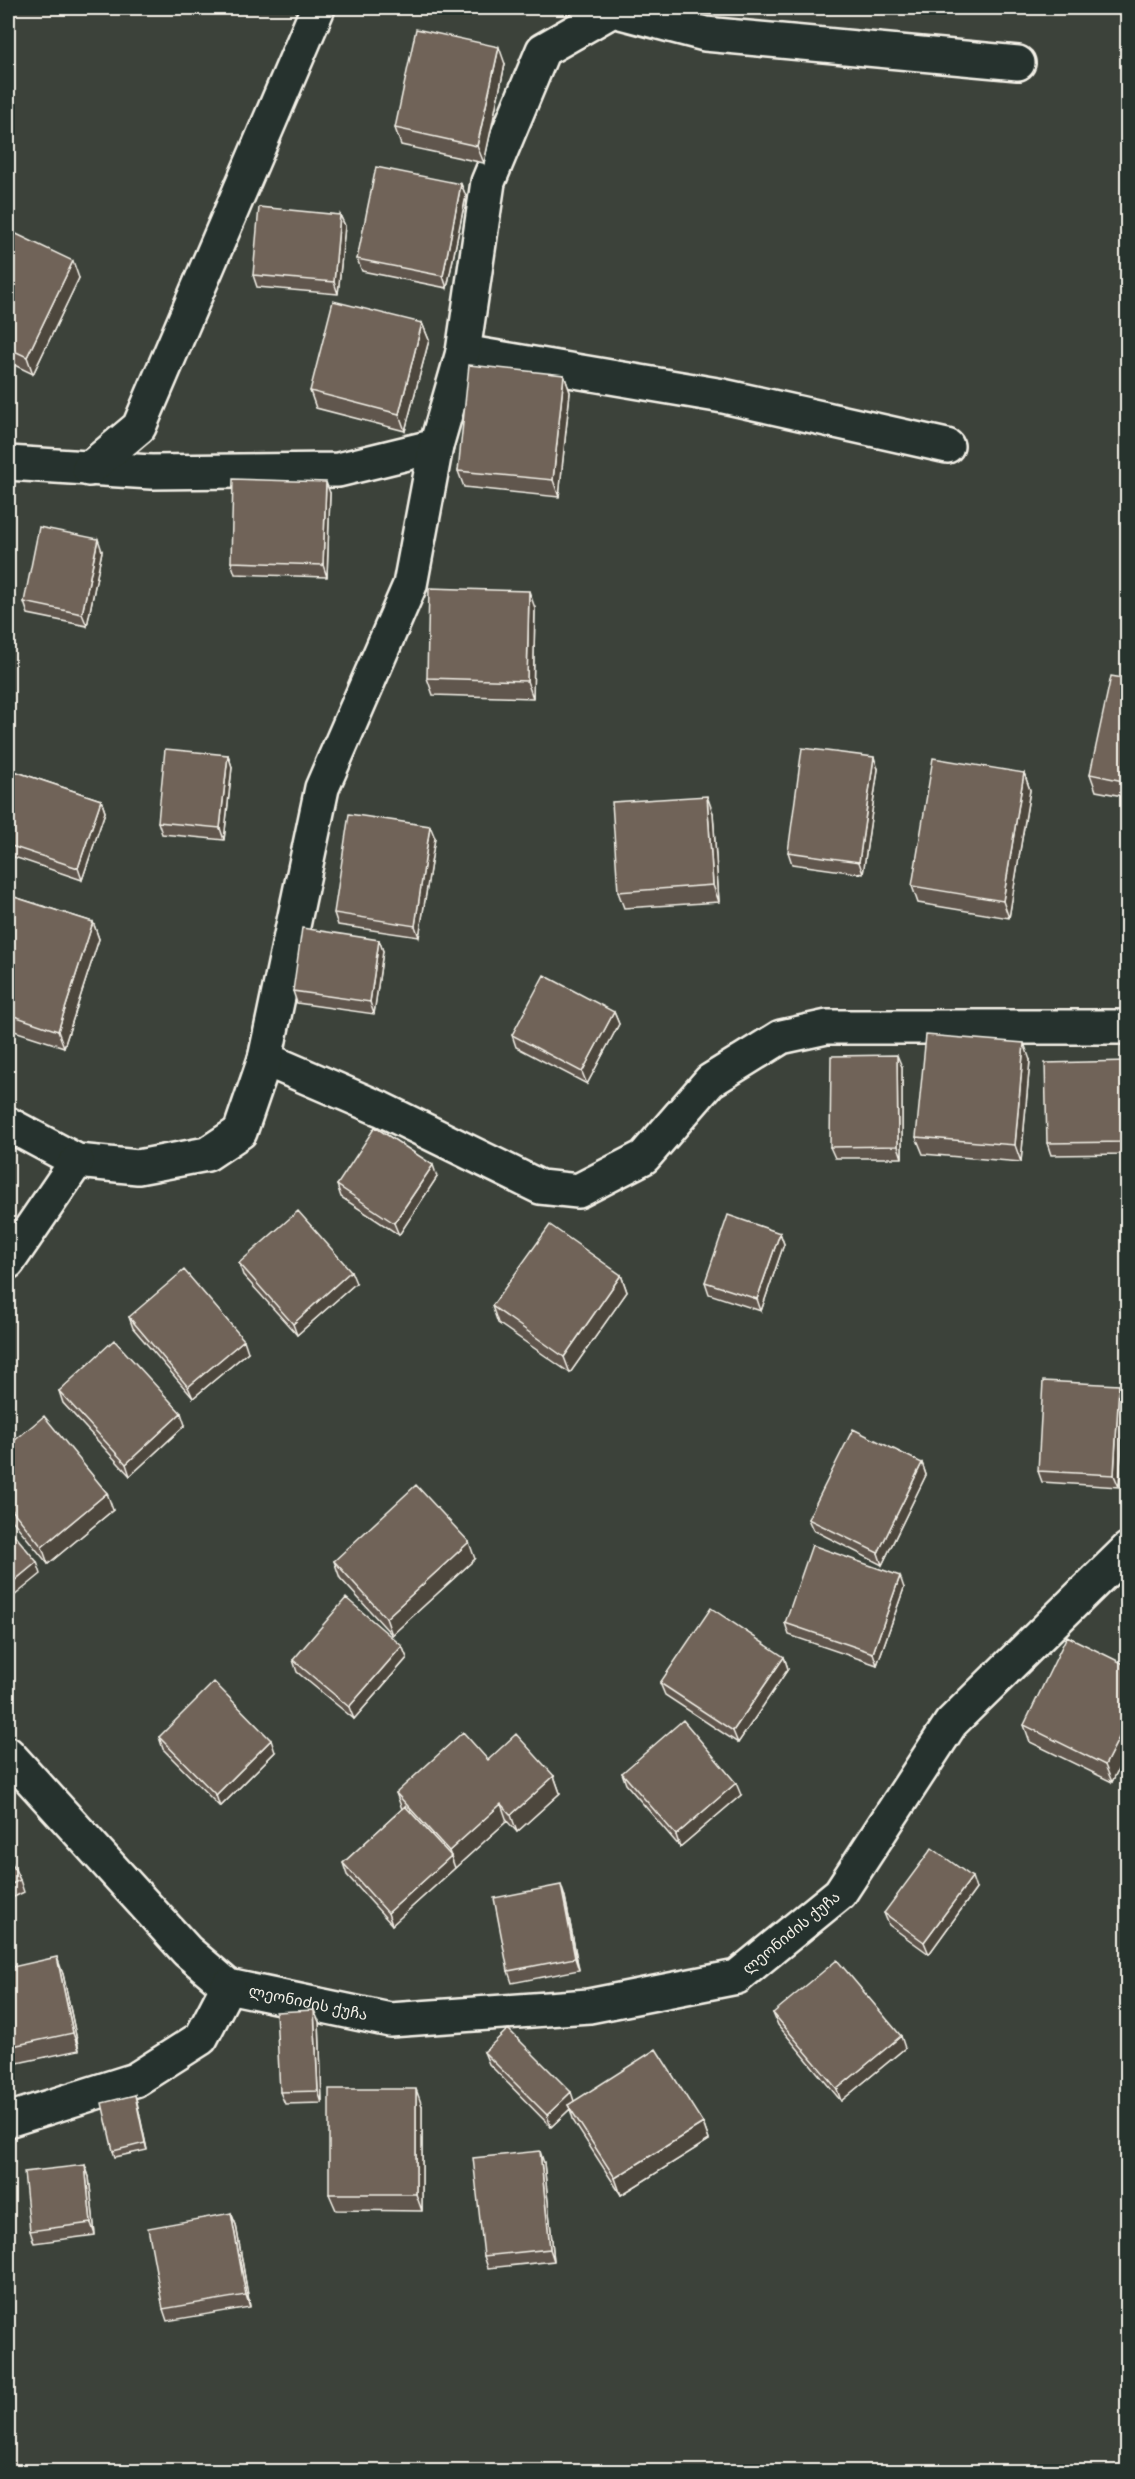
<svg xmlns="http://www.w3.org/2000/svg" width="1135" height="2479" viewBox="0 0 1135 2479" font-family="'Balsamiq Sans','Noto Sans Georgian',sans-serif">
<style>
.lines{fill:none;stroke-linecap:round;stroke-linejoin:round}
.minor-casing{stroke:#f4f1e8;stroke-width:38}
.minor{stroke:#26332d;stroke-width:33}
.wall{fill:#60564d;stroke:#f4f1e8;stroke-width:1.5}
.shaded-wall{fill:#4e463e;stroke:#f4f1e8;stroke-width:1.5}
.building{fill:#706459;stroke:#f4f1e8;stroke-width:1.5}
.labels{text-anchor:middle;stroke-width:4.5;stroke-linejoin:round;paint-order:stroke}
.street-label{font-size:15px;fill:#f4f1e8;stroke:#26332d}
</style>
<rect width="100%" height="100%" fill="#3c423a"/>
<filter id="ink" filterUnits="userSpaceOnUse"><feTurbulence type="fractalNoise" baseFrequency=".0167" numOctaves="2"/><feDisplacementMap in="SourceGraphic" scale="12" xChannelSelector="R" yChannelSelector="G"/><feConvolveMatrix kernelMatrix="1 2 1 2 8 2 1 2 1" color-interpolation-filters="sRGB"/></filter>
<g filter="url(#ink)">
<g class="lines">
<defs>
<g id="minor">
<path d="M463,352L723,396L947,446"/>
<path d="M8,463L151,472L338,470L436,446L463,352L488,182L543,50L613,10L705,34L1018,63"/>
<path d="M89,469L139,427L318,8"/>
<path d="M265,1059L381,1109L540,1187L578,1191L644,1157L710,1081L781,1037L827,1027H1128"/>
<path d="M8,1124L77,1161L138,1167L207,1154L240,1132L265,1059L322,788L410,585L436,446"/>
<path d="M8,1262L77,1161"/>
<path id="s1" d="M8,1754L187,1951L228,1986L390,2020L589,2006L737,1977L840,1893L951,1723L1128,1549"/>
<path d="M8,2120L135,2080L201,2038L228,1986"/>
</g>
</defs>
<use href="#minor" class="minor-casing"/>
<use href="#minor" class="minor"/>
</g>
<path class="wall" d="M505,64L484,163L401,145L395,128Z
M461,184L466,196L447,288L362,271L357,259Z
M340,215L345,226L338,294L257,287L253,275Z
M8,230L79,278L33,374L8,362Z
M422,323L429,340L405,431L316,408L310,391Z
M564,375L570,392L559,497L464,487L458,471Z
M330,493L327,577L235,574L231,562Z
M102,551L87,626L28,614L24,602Z
M535,608L533,698L433,695L427,678Z
M1128,679V797L1096,791L1090,774Z
M228,755L232,767L224,840L162,834L158,822Z
M8,769L101,800L105,812L82,880L8,855Z
M878,769L863,874L792,864L788,852Z
M1024,773L1030,790L1009,918L918,903L912,886Z
M713,813L719,902L624,908L618,892Z
M435,838L419,937L338,925L334,913Z
M8,895L93,922L99,939L64,1047L8,1029Z
M379,940L383,951L374,1014L297,1003L293,991Z
M614,1012L619,1024L587,1084L516,1047L512,1035Z
M1030,1060L1021,1162L923,1154L916,1137Z
M1128,1061V1154L1051,1155L1047,1143Z
M902,1067V1158H835L830,1147Z
M437,1177L399,1235L341,1197L337,1185Z
M780,1233L784,1244L761,1311L709,1294L705,1282Z
M239,1263L356,1283L297,1335L243,1275Z
M621,1275L627,1292L570,1373L498,1323L492,1306Z
M129,1317L248,1352L193,1398L133,1328Z
M1119,1385L1124,1397L1119,1487L1042,1482L1038,1471Z
M59,1391L185,1425L130,1476L63,1403Z
M8,1446L113,1510L48,1564L8,1515Z
M922,1463L926,1475L882,1565L813,1530L808,1519Z
M475,1559L392,1635L340,1578L334,1561Z
M904,1588L877,1665L789,1635L785,1623Z
M402,1646L407,1658L354,1719L297,1672L293,1660Z
M784,1657L788,1669L738,1743L665,1695L660,1683Z
M1128,1666V1749L1112,1782L1030,1742L1024,1725Z
M159,1737L275,1752L220,1807L163,1749Z
M488,1760L554,1776L560,1793L517,1832L507,1821L392,1925L347,1875L343,1863L402,1809L396,1793Z
M622,1773L741,1795L680,1847L626,1784Z
M8,1855L20,1880L24,1892L8,1900Z
M976,1889L929,1954L889,1925L884,1913Z
M565,1897L579,1970L512,1983L508,1971Z
M8,1968L63,1974L79,2050L8,2065Z
M773,2013L905,2048L841,2101L778,2025Z
M319,2022L322,2103L285,2104L280,2092Z
M484,2052L574,2101L703,2123L709,2140L621,2195L574,2122L570,2109L551,2127L489,2064Z
M135,2095L147,2150L115,2157L113,2151Z
M422,2106V2211L336,2210L329,2194Z
M544,2163L554,2261L488,2268L484,2256Z
M85,2165L89,2177L95,2235L34,2243L30,2231Z
M231,2213L236,2225L250,2307L167,2321L163,2309Z"/>
<path class="shaded-wall" d="M499,47L505,64L484,163L477,146Z
M461,184L466,196L447,288L443,276Z
M340,215L345,226L338,294L334,282Z
M73,261L79,278L33,374L27,357Z
M422,323L429,340L405,431L399,414Z
M564,375L570,392L559,497L553,480Z
M326,482L330,493L327,577L323,565Z
M98,539L102,551L87,626L82,614Z
M529,591L535,608L533,698L527,681Z
M228,755L232,767L224,840L220,828Z
M874,757L878,769L863,874L859,862Z
M1024,773L1030,790L1009,918L1003,901Z
M707,796L713,813L719,902L713,885Z
M101,800L105,812L82,880L78,868Z
M430,826L435,838L419,937L415,926Z
M93,922L99,939L64,1047L58,1031Z
M379,940L383,951L374,1014L370,1002Z
M614,1012L619,1024L587,1084L582,1072Z
M1024,1043L1030,1060L1021,1162L1015,1145Z
M897,1055L902,1067V1158L898,1146Z
M433,1165L437,1177L399,1235L394,1223Z
M780,1233L784,1244L761,1311L757,1299Z
M351,1271L356,1283L297,1335L293,1324Z
M621,1275L627,1292L570,1373L564,1357Z
M244,1340L248,1352L193,1398L188,1387Z
M1119,1385L1124,1397L1119,1487L1114,1475Z
M181,1413L185,1425L130,1476L126,1464Z
M922,1463L926,1475L882,1565L878,1553Z
M107,1493L113,1510L48,1564L42,1547Z
M469,1542L475,1559L392,1635L386,1618Z
M37,1562L41,1574L8,1601V1586Z
M900,1576L904,1588L877,1665L873,1653Z
M402,1646L407,1658L354,1719L349,1707Z
M784,1657L788,1669L738,1743L733,1731Z
M1128,1720V1749L1112,1782L1105,1765Z
M271,1740L275,1752L220,1807L216,1795Z
M554,1776L560,1793L517,1832L511,1815Z
M736,1783L741,1795L680,1847L676,1835Z
M501,1804L507,1821L455,1868L449,1851Z
M451,1856L455,1868L392,1925L388,1913Z
M972,1877L976,1889L929,1954L924,1942Z
M561,1885L565,1897L579,1970L575,1958Z
M57,1957L63,1974L79,2050L73,2033Z
M314,2010L319,2022L322,2103L318,2091Z
M901,2036L905,2048L841,2101L837,2089Z
M416,2089L422,2106V2211L416,2194Z
M571,2092L575,2104L568,2105L570,2109L551,2127L547,2115Z
M135,2095L137,2102L147,2150L145,2143Z
M703,2123L709,2140L621,2195L615,2178Z
M540,2151L544,2163L554,2261L550,2249Z
M85,2165L89,2177L95,2235L91,2223Z
M231,2213L236,2225L250,2307L246,2295Z"/>
<path class="building" d="M416,29L499,47L477,146L395,128Z
M376,167L461,184L443,276L357,259Z
M259,207L340,215L334,282L253,275Z
M8,230L73,261L27,357L8,348Z
M333,301L422,323L399,414L310,391Z
M469,365L564,375L553,480L458,471Z
M233,479L326,482L323,565L231,562Z
M39,527L98,539L82,614L24,602Z
M429,588L529,591L527,681L427,678Z
M1111,676L1128,679V782L1090,774Z
M802,748L874,757L859,862L788,852Z
M165,749L228,755L220,828L158,822Z
M933,758L1024,773L1003,901L912,886Z
M8,769L101,800L78,868L8,845Z
M707,796L713,885L618,892L612,802Z
M349,814L430,826L415,926L334,913Z
M8,895L93,922L58,1031L8,1014Z
M302,928L379,940L370,1002L293,991Z
M544,975L614,1012L582,1072L512,1035Z
M926,1035L1024,1043L1015,1145L916,1137Z
M897,1055L898,1146L830,1147L831,1056Z
M1128,1061V1142L1047,1143L1045,1063Z
M375,1127L433,1165L394,1223L337,1185Z
M298,1211L351,1271L293,1324L239,1263Z
M728,1215L780,1233L757,1299L705,1282Z
M550,1225L621,1275L564,1357L492,1306Z
M184,1270L244,1340L188,1387L129,1317Z
M114,1340L181,1413L126,1464L59,1391Z
M1043,1381L1119,1385L1114,1475L1038,1471Z
M44,1416L107,1493L42,1547L8,1505V1446Z
M853,1429L922,1463L878,1553L808,1519Z
M416,1485L469,1542L386,1618L334,1561Z
M8,1527L37,1562L8,1586Z
M812,1545L900,1576L873,1653L785,1623Z
M346,1598L402,1646L349,1707L293,1660Z
M711,1608L784,1657L733,1731L660,1683Z
M1067,1636L1128,1666V1720L1105,1765L1024,1725Z
M214,1682L271,1740L216,1795L159,1737Z
M683,1720L736,1783L676,1835L622,1773Z
M463,1732L488,1760L516,1734L554,1776L511,1815L501,1804L449,1851L396,1793Z
M405,1806L451,1856L388,1913L343,1863Z
M932,1848L972,1877L924,1942L884,1913Z
M8,1855L20,1880L8,1886Z
M561,1885L575,1958L508,1971L494,1898Z
M57,1957L73,2033L8,2047V1968Z
M837,1960L901,2036L837,2089L773,2013Z
M314,2010L318,2091L280,2092L276,2012Z
M508,2029L571,2092L547,2115L484,2052Z
M656,2049L703,2123L615,2178L568,2105Z
M329,2089H416V2194H329Z
M135,2095L145,2143L113,2151L102,2103Z
M540,2151L550,2249L484,2256L473,2158Z
M85,2165L91,2223L30,2231L24,2172Z
M231,2213L246,2295L163,2309L148,2228Z
M1128,2451V2472H1120Z"/>
</g>
<g class="labels">
<g class="street-label">
<text dy="5" stroke="none"><textPath href="#s1" startOffset="906">ლეონიძის ქუჩა</textPath></text>
<text dy="5" stroke="none"><textPath href="#s1" startOffset="402">ლეონიძის ქუჩა</textPath></text>
</g>
</g>
<rect width="1135" height="2479" fill="none" stroke="#26332d" stroke-width="30"/>
<rect x="15" y="15" width="1105" height="2449" fill="none" stroke="#f4f1e8" stroke-width="2" filter="url(#ink)"/>
</svg>
